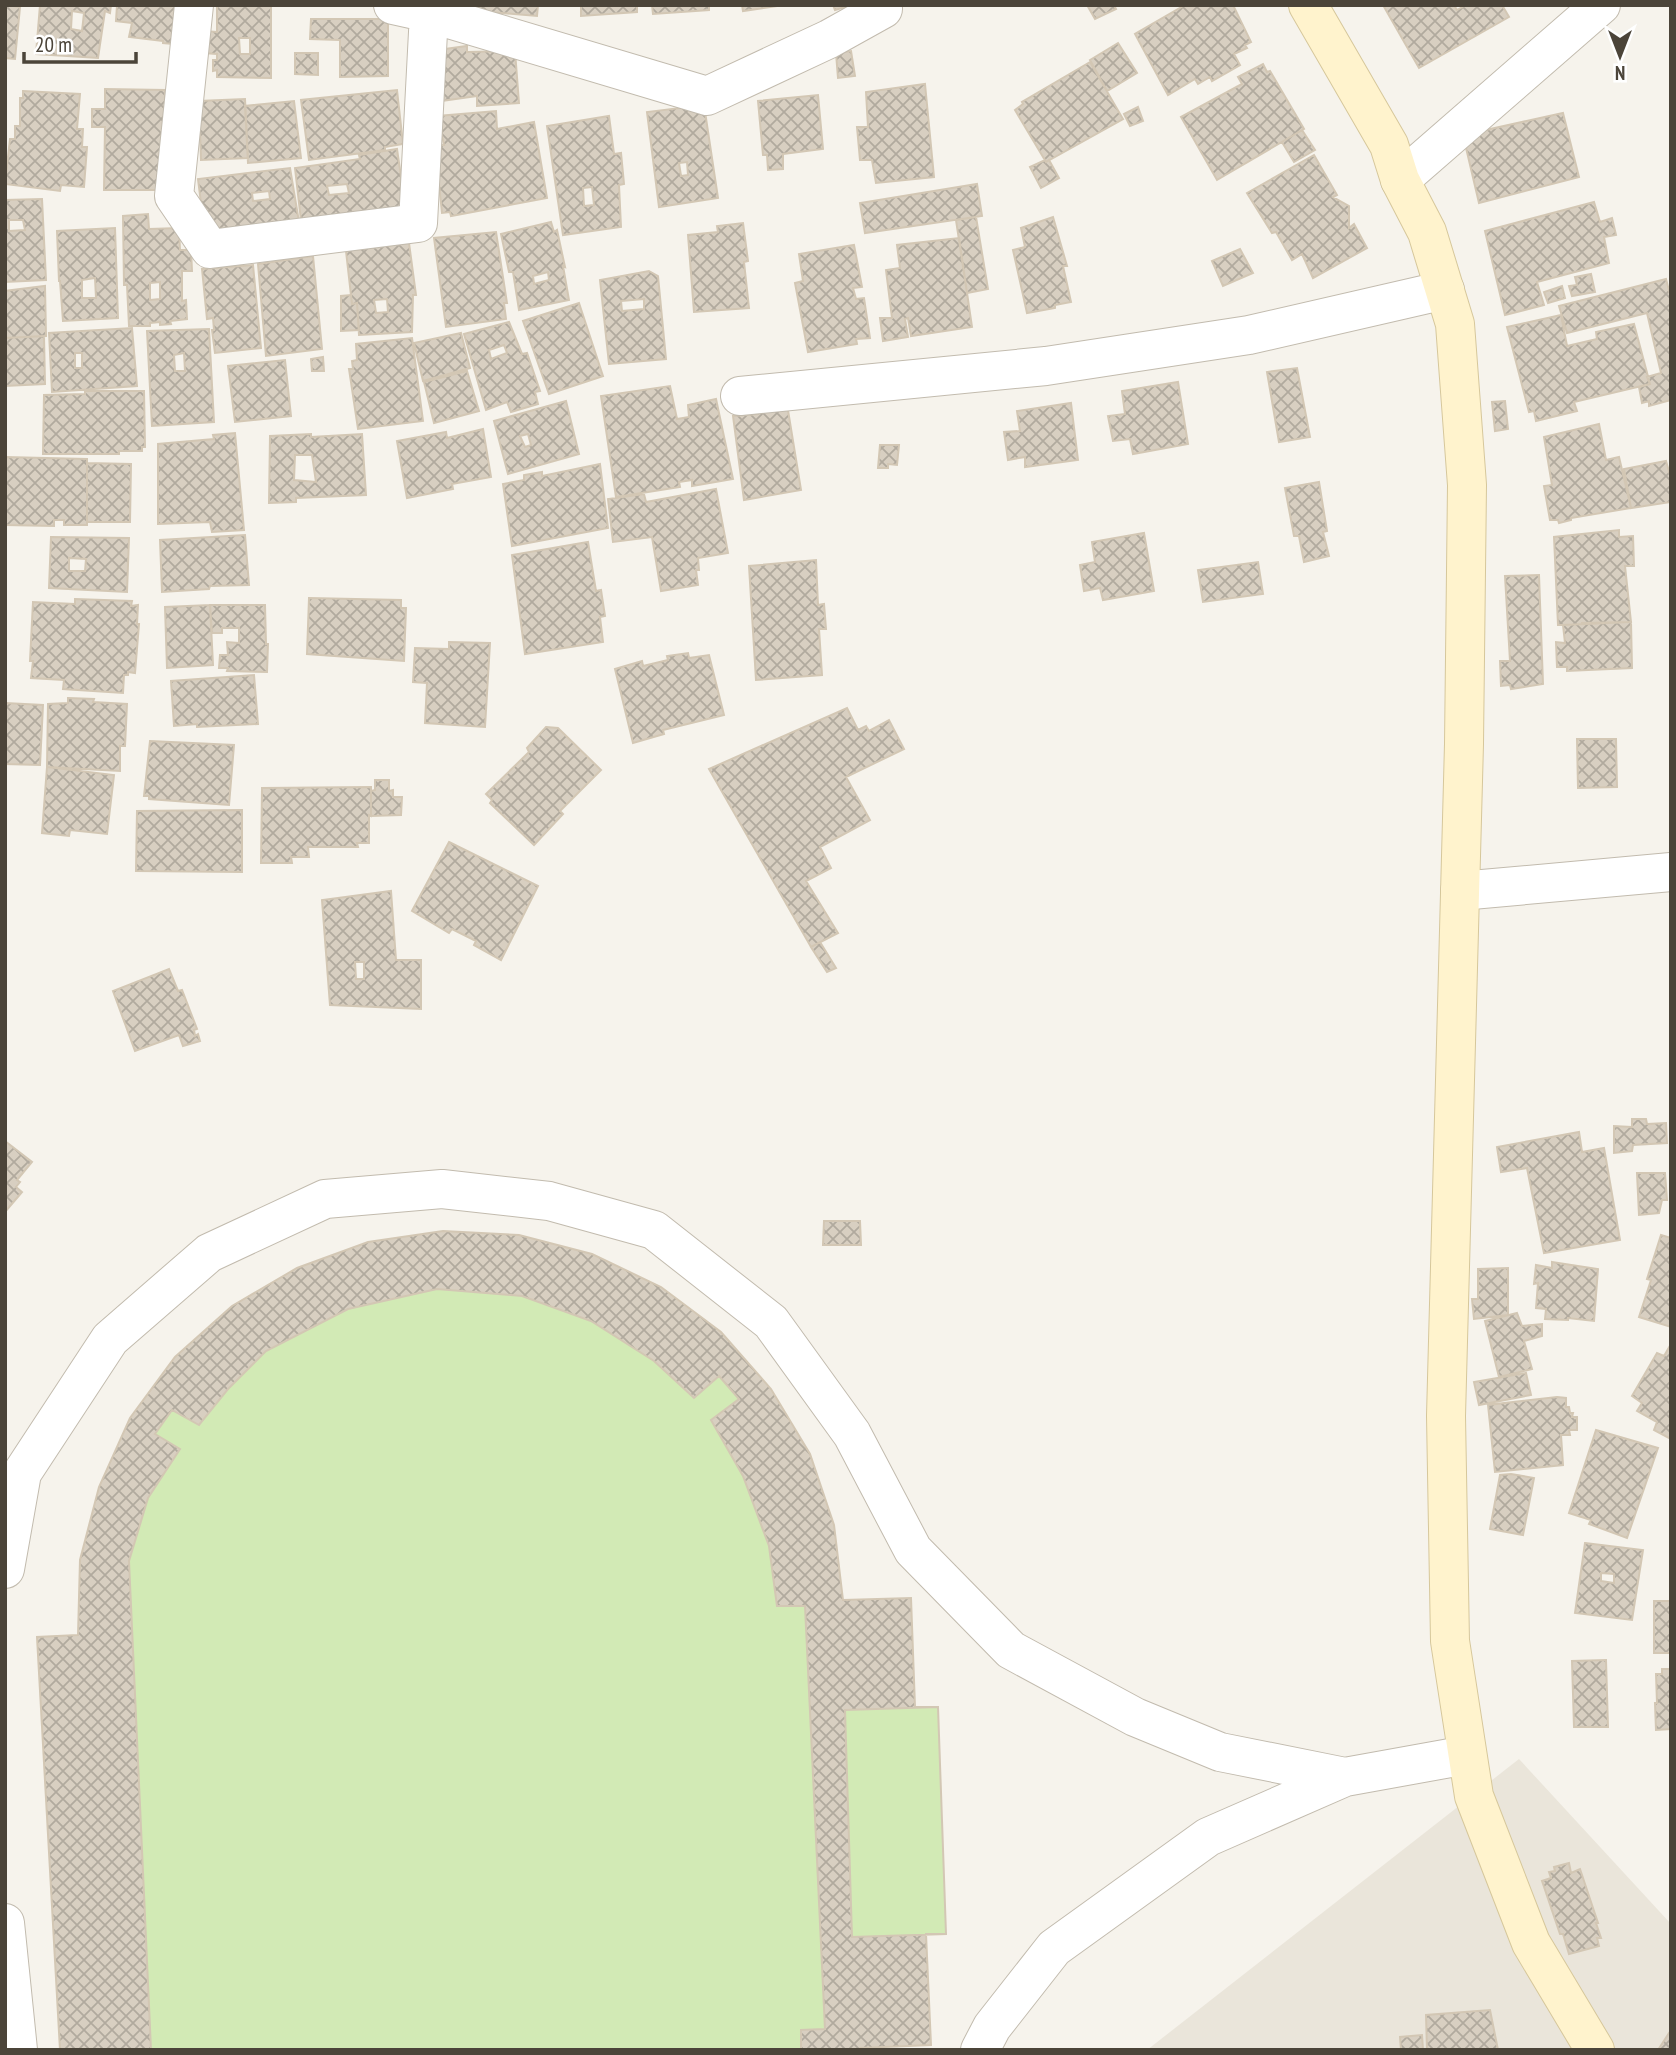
<svg xmlns="http://www.w3.org/2000/svg" width="1676" height="2055" viewBox="0 0 1676 2055" font-family="'PT Sans Narrow',sans-serif">
<style>
.residential{fill:#eae5da}
.green{fill:#d2eab5}
.building{fill:url(#building-cross-hatch);stroke:#d3c7b4;stroke-width:2;fill-rule:evenodd}
.lines{fill:none;stroke-linecap:round;stroke-linejoin:round}
.minor-casing{stroke:#c2bbae;stroke-width:40}
.secondary-casing{stroke:#d6c79b;stroke-width:40}
.minor{stroke:#fff;stroke-width:38}
.secondary{stroke:#fff3cd;stroke-width:38}
</style>
<defs>
<pattern id="building-cross-hatch" width="8" height="8" patternUnits="userSpaceOnUse" patternTransform="scale(1.75)"><rect width="8" height="8" fill="#d8cfc1"/><path d="M0 0l8 8M0 8l8-8" fill="none" stroke="#b1aa9e"/></pattern>
</defs>
<rect width="100%" height="100%" fill="#f6f3ec"/>
<path class="residential" d="M1519,1759L1671,1924V2050H1147Z"/>
<path class="green" d="M519,1235L592,1254L661,1287L721,1332L771,1389L810,1454L834,1525L843,1600L911,1598L915,1707H938L946,1934L926,1935L931,2045L860,2048L859,2050H60L37,1637L78,1635L80,1560L99,1487L130,1418L232,1306L297,1268L368,1242Z"/>
<path class="building" d="M5,5L20,7L15,59L5,58Z
M40,5H111L110,13L105,11L98,58L36,54ZM72,11L84,13L82,31L71,29Z
M117,5H181L173,44L163,43V41L129,37L132,23L116,21Z
M217,5H271V78L217,77V70L213,71V60H217V54L204,53L205,31L217,32ZM239,38H250V54H240Z
M480,5H538L537,16L479,11Z
M581,5H637V12L581,16Z
M652,5H709V10L653,14Z
M742,5H784L743,11Z
M833,5H852L835,10Z
M1087,5H1114L1116,9L1095,19Z
M1185,5H1233L1251,42L1245,45L1247,48L1234,54L1240,65L1212,81L1210,77L1198,84L1195,79L1168,95L1135,34Z
M1383,5H1454L1457,10L1466,5H1502L1509,17L1419,68Z
M311,19H388V76L340,77V40L310,39Z
M1118,43L1137,73L1107,91L1090,60Z
M467,46V52L515,51L519,103L477,106V96L441,101L437,50Z
M851,51L855,76L838,78L836,53Z
M295,53H318V75L295,74Z
M1090,62L1123,119L1046,162L1015,110L1023,104L1022,102Z
M1263,64L1267,72L1270,71L1304,129L1217,180L1181,117L1242,84L1238,77Z
M925,84L934,177L876,183L872,160H860L857,127H868L866,92Z
M105,89L165,90L164,190H104L105,127H92V109H105Z
M397,90L403,144L385,147V150L309,160L301,100Z
M23,91L80,94L77,129H83L82,147H87L84,187L61,185L60,191L5,184L10,139H15V126H20V98H23Z
M818,95L823,149L783,154V169L768,170L767,155H763L758,101Z
M245,99L248,158L201,160L199,101Z
M294,101L301,158L248,163L245,106Z
M704,105L718,198L659,207L647,112ZM687,162L688,175L681,176L679,163Z
M1138,107L1143,121L1130,126L1124,114Z
M496,111L497,129L534,122L547,198L451,216L450,212L442,213L435,145H444L438,116Z
M1563,113L1579,177L1479,203L1463,135Z
M609,116L614,154L621,153L624,184L619,185L621,227L563,235L547,126ZM592,187L594,205L584,206L583,188Z
M1302,130L1315,150L1294,162L1282,142Z
M397,149L406,211L302,229L295,168L360,159L359,155ZM347,184L349,193L329,195L327,186Z
M1314,155L1337,195L1333,197L1349,206V228L1354,224L1367,248L1313,278L1302,254L1292,260L1276,232L1272,233L1247,193Z
M1045,160L1046,162L1049,160L1059,178L1041,188L1030,167Z
M290,168L299,222L205,235L198,179ZM269,191L270,199L253,201L252,193Z
M977,184L982,216L865,233L860,203Z
M42,199L46,280L5,282V200ZM9,220H23L25,230L9,231Z
M1594,202L1600,222L1612,218L1616,235L1604,237L1609,263L1537,282L1544,305L1505,315L1485,231Z
M148,214L149,229L179,228L180,250H191L192,271H182V301L186,300L187,319L170,321L171,324L160,325V322L150,323V326H129L127,285H124L123,216ZM160,282V299L150,300V283Z
M976,217L988,289L967,293L956,220Z
M1053,217L1067,266H1063L1071,302L1055,305V308L1027,313L1013,250L1025,247L1021,228Z
M551,222L554,232L557,230L565,267L563,266L569,300L519,310L513,272H509L501,234ZM548,272L549,280L534,284L533,276Z
M743,223L748,261L744,262L749,308L694,312L688,235L718,232L717,226Z
M115,228L118,318L63,321L60,281H59L57,231ZM95,278L96,298H82V280Z
M496,232L507,303H504L506,319L446,327L434,238Z
M959,238L972,327L911,336L908,318L905,319L908,337L883,341L880,318H892L886,270L900,268L897,245Z
M409,243L416,295H413L412,332L359,335L357,303L352,304L346,251ZM387,299L388,312L376,313L374,300Z
M854,245L862,287L853,288L856,299L864,298L870,338L856,339L857,344L808,352L795,283L803,281L799,254Z
M1240,249L1253,273L1223,286L1212,261Z
M313,256L322,349L266,356L258,264Z
M253,265L261,348L215,353L212,330H214L213,318L207,319L202,269Z
M649,271L658,276L666,359L609,364L600,280ZM644,299V309L622,311L621,301Z
M1591,274L1595,292L1572,296L1569,286L1577,285L1575,277Z
M1666,279L1671,298V400L1649,406V401L1642,403L1639,387L1650,384L1647,377L1661,373L1647,313L1567,333L1559,306Z
M45,286L46,336L5,338V291Z
M1562,286L1565,298L1548,303L1544,292Z
M351,295L352,304L357,303L359,330L341,331V296Z
M579,303L603,376L549,394L523,321Z
M1561,315L1567,346L1597,339L1596,332L1634,324L1650,384L1574,402L1577,411L1536,421L1534,411L1529,412L1507,327Z
M509,322L522,354L527,353L540,391L535,392L538,404L511,412L507,402L486,410L464,334ZM504,345L507,353L491,359L489,350Z
M132,328L137,386L52,392L49,333ZM75,353H82V368H75Z
M209,329L214,422L152,426L147,331ZM184,353L185,371H175L174,355Z
M461,333L470,368L423,381L414,343Z
M44,336L45,384L5,386V338Z
M412,338L423,421L358,429L349,369H353L352,361L357,360L356,344Z
M323,357L324,371H312L311,359Z
M285,360L291,416L235,422L228,366Z
M1297,368L1310,437L1279,442L1267,372Z
M467,371L479,411L434,423L424,382Z
M1178,382L1188,444L1133,454L1130,439L1113,441L1108,416L1125,414L1122,391Z
M670,386L677,419L689,417L688,405L716,399L733,479L692,486V480L679,482L680,487L616,497L601,396Z
M85,391H144L145,447H142V451H119V454H43L44,395L85,394Z
M786,398L801,490L744,500L733,416L758,414L756,404Z
M566,401L579,454L508,474L494,421ZM528,434L531,445L525,447L520,436Z
M1505,401L1508,429L1495,431L1492,402Z
M1071,403L1078,460L1025,467V457L1008,460L1004,432L1020,431L1017,411Z
M1599,424L1606,460L1619,457L1631,508L1571,518V520L1559,523L1558,520H1550L1544,486L1552,485L1544,437Z
M483,429L491,477L452,484L453,489L407,498L397,441L446,432L447,438Z
M235,433L244,530L212,532L210,522L158,524V444L214,439L213,435Z
M311,434V437L362,434L366,495L296,498V502L269,503L270,436ZM295,455H312L316,482L294,480Z
M880,445H899L897,465L888,464V468H878Z
M5,457L87,459V525H64V520H54V526L5,525Z
M1666,461L1671,478V502L1631,508L1624,469Z
M87,463L131,464L130,522H87Z
M600,464L608,528L512,546L503,484L524,480V475L542,472V476Z
M1319,482L1327,531L1323,532L1329,556L1304,562L1299,536H1294L1285,488Z
M716,489L728,553L698,558L699,570H696L698,585L661,591L652,537L613,542L608,499L644,494L646,502Z
M1619,530V537L1633,536L1634,566H1625L1631,622L1582,623V625H1558L1554,537Z
M1144,533L1154,591L1103,600L1100,588L1084,591L1080,565L1095,562L1092,542Z
M245,535L249,585L210,586L209,589L162,592L160,540Z
M51,537L129,538L127,592L49,588ZM69,558L86,559L85,571H69Z
M588,542L596,591L601,590L605,616L600,617L603,642L525,654L512,555Z
M816,560L818,605L824,604L826,629H819L822,675L756,680L749,566Z
M1258,562L1263,594L1203,602L1198,570Z
M1539,575L1543,684L1511,689L1510,685L1501,686L1500,661H1510L1505,576Z
M309,598L401,600V608H406L404,661L307,654Z
M75,599L132,601L131,606L138,605L137,624H139L135,673L128,672V675H124L123,693L63,689L64,680L31,678L33,661H30L33,602L75,604Z
M210,605L213,665L167,668L165,607Z
M210,605H265L266,644H268L267,672L227,671L228,668H219L220,655H228L227,642L239,643V628H222V633H212Z
M1631,622L1632,668L1567,671V667H1557L1556,642L1565,643L1563,625Z
M449,642L490,643L485,727L425,723L427,683L413,682L415,648L449,649Z
M688,653L689,658L709,655L724,715L663,730L664,734L633,743L615,669L642,661L643,666L668,660L667,656Z
M254,675L258,724L197,727V724L174,726L171,681Z
M68,698L94,699L93,702L127,704L125,746H120V771L47,767L48,704L68,703Z
M5,703L43,705L40,765L5,764Z
M847,708L858,730L866,726L869,731L889,720L904,749L846,777L870,820L820,847L831,868L806,881L838,933L811,947L709,769Z
M546,727L558,728L601,770L560,811L563,814L534,845L490,803L492,800L486,794L529,752L527,748Z
M1577,739H1616L1617,787L1578,788Z
M150,741L234,745L229,805L149,799V796H144Z
M47,767L114,775L107,834L70,830L69,836L42,833Z
M375,780H389V791L393,790V797H402L401,815L371,816V791L375,790Z
M371,787V816L369,815V843H357L358,847H308L309,857H291L292,863H261L262,788Z
M242,810V872L136,871L137,811Z
M449,842L538,886L501,960L474,945L476,941L452,929L449,933L412,911Z
M391,891L396,960H421V1009L330,1005L322,900ZM355,962H364V979H356Z
M820,942L836,968L827,972L811,947Z
M169,969L178,991L182,990L197,1029L194,1030L195,1036L198,1034L200,1041L183,1046L179,1035L135,1051L113,991Z
M1632,1119H1646L1647,1124L1666,1123L1667,1143L1633,1145L1632,1151L1614,1153V1126L1632,1127Z
M1579,1132L1582,1152L1604,1148L1620,1240L1544,1253L1527,1168L1501,1172L1497,1147Z
M5,1141L32,1162L17,1180L20,1182L16,1187L22,1192L5,1212Z
M1637,1173H1665L1667,1200H1662L1659,1213L1639,1215Z
M824,1221H860L861,1245H823Z
M443,1231L519,1235L592,1254L661,1287L721,1332L771,1389L810,1454L834,1525L843,1600L911,1598L915,1707H938L946,1934H926L931,2045L860,2048L859,2050H801V2030L825,2029L805,1606H777L769,1546L743,1476L711,1420L739,1399L719,1376L694,1398L654,1361L591,1321L522,1296L437,1289L348,1309L266,1351L228,1389L199,1425L172,1410L155,1434L180,1449L148,1498L129,1561L151,2050H60L37,1637L78,1635L80,1560L99,1487L130,1418L175,1357L232,1306L297,1268L368,1242Z
M1661,1235L1671,1238V1327L1639,1317L1651,1280L1647,1279Z
M1552,1262L1598,1269L1594,1321L1568,1318V1320L1545,1319L1546,1309L1536,1308L1538,1283L1534,1284L1536,1265L1552,1268Z
M1508,1268V1315L1474,1319L1472,1299H1478V1269Z
M1517,1313L1522,1326L1542,1324V1336L1524,1341L1532,1369L1499,1377L1485,1321Z
M1671,1344V1439L1654,1430L1657,1422L1637,1411L1642,1403L1632,1396L1657,1353L1664,1356Z
M1526,1373L1531,1395L1479,1405L1474,1382Z
M1557,1397L1566,1398V1407H1569L1570,1413H1573L1572,1417H1577V1430H1569L1570,1435H1561L1563,1465L1495,1472L1488,1405Z
M1596,1430L1658,1448L1627,1538L1589,1524L1591,1520L1569,1513Z
M1511,1474L1534,1478L1523,1535L1490,1529L1500,1475Z
M1585,1543L1643,1550L1632,1620L1575,1613ZM1601,1573L1614,1574V1583L1601,1581Z
M1654,1601H1671V1653H1654Z
M1606,1660L1608,1727H1574L1572,1661Z
M1662,1669H1671V1729L1656,1730L1655,1703H1657L1656,1674H1662Z
M938,1707L946,1934L852,1937L845,1710Z
M1569,1863L1571,1873L1580,1869L1598,1923H1596L1601,1938H1597L1599,1946L1569,1954L1563,1934H1560L1542,1881L1551,1878L1549,1872L1555,1871L1554,1867Z
M1490,2010L1498,2050H1427L1426,2015Z
M1671,2030V2050H1658Z
M1422,2035L1423,2050H1401L1400,2037Z"/>
<g class="lines">
<defs>
<path id="minor" d="M194,5L174,196L210,249L418,223L429,13
M393,5L429,13L707,96L829,39L883,9L882,5
M1400,180L1601,5
M740,396L1046,366L1249,335L1445,290
M1460,891L1671,872
M5,1569L22,1473L110,1339L209,1253L325,1199L442,1189L549,1201L654,1230L771,1322L852,1434L913,1550L1011,1650L1135,1717L1220,1752L1345,1777
M5,1923L18,2050
M980,2050L992,2027L1054,1948L1208,1837L1345,1777L1467,1755"/>
<path id="secondary" d="M1308,5L1389,145L1400,180L1427,232L1455,324L1467,485L1464,744L1446,1416L1450,1641L1474,1796L1531,1943L1595,2050"/>
</defs>
<use href="#minor" class="minor-casing"/>
<use href="#secondary" class="secondary-casing"/>
<use href="#minor" class="minor"/>
<use href="#secondary" class="secondary"/>
</g>
<rect width="1676" height="2055" fill="none" stroke="#4b4439" stroke-width="14"/>
<g transform="translate(1620 56) rotate(180)" stroke="#ffffff" stroke-width="5" paint-order="stroke">
<path d="M0-5L12 26L0 18L-12 26Z" fill="#4b4439"/>
<text y="-10" font-size="19" font-weight="bold" text-anchor="middle" fill="#4b4439">N</text>
</g>
<path d="M24 52v10h112v-10" fill="none" stroke="#4b4439" stroke-width="3.5"/>
<text x="35" y="52" font-size="21" fill="#4b4439" stroke="#ffffff" stroke-width="5" paint-order="stroke">20 m</text>
</svg>
